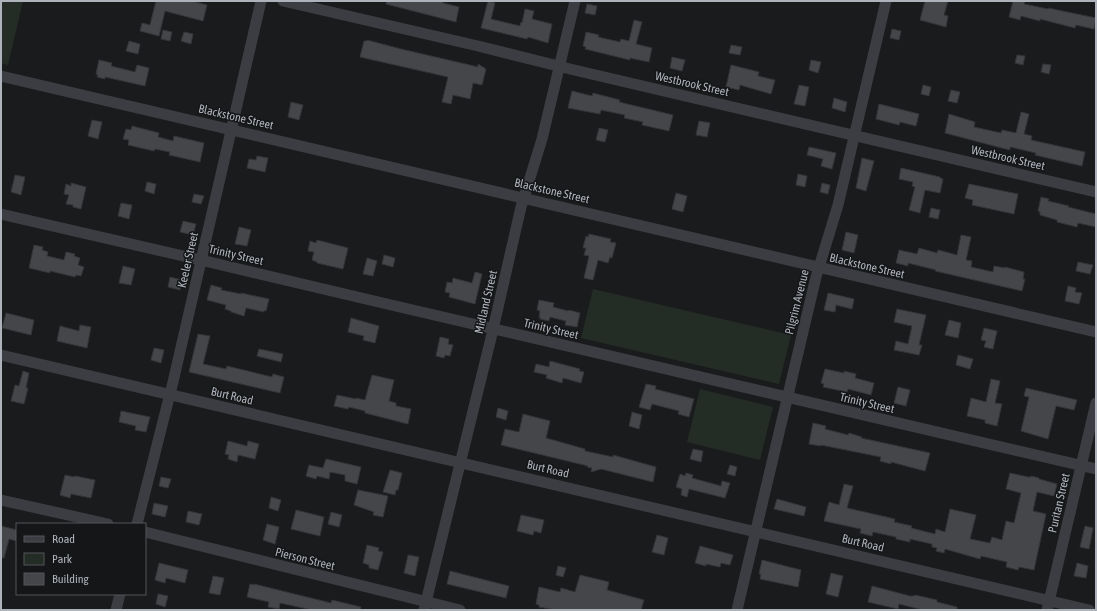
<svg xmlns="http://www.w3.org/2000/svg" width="1097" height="611" viewBox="0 0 1097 611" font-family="'Asap Condensed',sans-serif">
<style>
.green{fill:#242d25}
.building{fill:#45464a;stroke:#353539}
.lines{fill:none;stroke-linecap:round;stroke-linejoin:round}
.minor{stroke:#3c3d42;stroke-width:11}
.labels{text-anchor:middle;stroke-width:3;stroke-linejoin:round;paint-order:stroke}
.street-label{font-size:12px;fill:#aeb3bb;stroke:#151618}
</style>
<rect width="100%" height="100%" fill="#1a1b1d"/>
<path class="green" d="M1,1H23L8,65L1,63Z
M593,289L791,335L779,384L581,338Z
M700,389L773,407L760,460L687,442Z"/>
<path class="building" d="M156,1H192L207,5L203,21L165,11L159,36L140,31L142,23L150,25Z
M387,1H443V3L459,7L456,22L386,4Z
M488,1L495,3L491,19L495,20L520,26L521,22L522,23L525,9L534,11L532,19L552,24L548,43L528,37L527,39L481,28Z
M925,1H948L944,15L948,16L946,27L920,20Z
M1013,1H1025L1024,4L1048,9V8L1096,18L1094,29L1076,25L1075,28L1040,19V21L1021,16L1020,20L1009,17Z
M587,4L597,6L595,15L585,13Z
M634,20L642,22L636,44L652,48L649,62L630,58V60L585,49L586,47L583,46L586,32L599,35L598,37L620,42L621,39L629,41Z
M892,29L901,31L899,40L890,38Z
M163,30L172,32L170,41L161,39Z
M184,32L193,34L191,44L181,41Z
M367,40L401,49L474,66L478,67V64L486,69L482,85L473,83L470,99L453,95L451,104L442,102L448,77L360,57L364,41H367Z
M129,41L140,44L138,54L126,51Z
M731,45L742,47L740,55L729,53Z
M1017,55L1025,56L1023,65L1015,63Z
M672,57L685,60L682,71L670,68Z
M99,60L112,63L111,66L135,72L137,65L149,68L145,86L105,77V79L97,77L98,75L96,74Z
M811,60L821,62L818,73L809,70Z
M1043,64L1051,65L1049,74L1041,72Z
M731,65L759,72L758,76L775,80L771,94L740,85L739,90L726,87Z
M799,85L809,87L805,106L794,104Z
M923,85L931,87L929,96L921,94Z
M951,90L960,92L957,103L948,101Z
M572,91L592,96L593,93L620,100L619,102L673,115L669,131L642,125L643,122L624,118L625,115L601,110L600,114L568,108Z
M834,98L847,102L845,112L832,108Z
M291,102L303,105L299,120L288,117Z
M879,104L919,114L916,126L900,122L899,125L876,119Z
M1021,112L1029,114L1024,134L1032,136L1031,140L1085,152L1082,166L1035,155L1036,153L1010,147V150L998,147L945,133L949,114L975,122L974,127L1001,133L1002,130L1016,133Z
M92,120L102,122L98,139L88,136Z
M699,121L710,123L707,137L696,135Z
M132,126L159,133L158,137L173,141L174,136L204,143L200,162L169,155L170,152L155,149L154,151L128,145L129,140L123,139L126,129L131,130Z
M599,128L608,130L605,142L596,140Z
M809,147L836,153L832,169L821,166L823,159L807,155Z
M257,156L268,158L265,172L247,168L249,159L256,160Z
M862,158L874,161L866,191L856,188Z
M901,168L940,177V178L943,179L940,193L925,190L920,213L909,210L915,187L912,186L913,182L899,179Z
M798,174L807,176L805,187L796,185Z
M15,175L25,177L21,195L11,192Z
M147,182L156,184L154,194L145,191Z
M71,183L86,187L81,209L73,207V205L66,204L69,195L64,194L66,184L71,186Z
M822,183L830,185L828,194L820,192Z
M969,184L1018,194L1014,214L972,205L973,200L965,198Z
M676,193L687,196L683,212L672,209Z
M194,194L204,196L201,204L192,202Z
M1041,197L1049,199L1048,201L1069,206L1068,207L1096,214V227L1078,223L1077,227L1057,222V220L1040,215V212L1038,211Z
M121,203L132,205L129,219L118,216Z
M931,208L940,210L938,219L929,217Z
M183,221L196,224L193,235L180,232Z
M239,227L251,230L247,246L235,244Z
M846,232L858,235L854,253L842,250Z
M589,234L611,239L610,242L616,243L612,258L610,257L608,263L598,260L593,280L584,278L589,256L584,255L586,248H583L586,236L588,237Z
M961,235L971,237L966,260L972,261L971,267L993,272L994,266L1005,268V267L1024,272L1023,279H1025L1022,291L935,271L936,270L908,263V266L896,263L899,250L917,254L919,248L937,253L938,250L957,255Z
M317,240L348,248L343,269L317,263V262L312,260L314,252L308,251L310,241L316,243Z
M34,245L43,247L42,250L48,252L47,256L64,260L66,252L75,254L74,256L80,258L78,265L84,267L81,276L76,275L75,277L50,271V273L29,268Z
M384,255L395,258L393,267L382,264Z
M367,258L377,261L373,276L363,274Z
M1078,262L1093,265L1090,274L1076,271Z
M123,266L135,269L131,285L119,283Z
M475,272L482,274L475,304L449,297L450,293L445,292L447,282L452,283L453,278L472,283Z
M170,277L182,280L180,290L168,287Z
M211,285L222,288L221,290L241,294V293L269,299L266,311L264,310V312L246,308L244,316L231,312V311L225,309L226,305L207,300Z
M1068,286L1076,288L1075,292L1082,293L1079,304L1065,301Z
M828,293L854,299L852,309L836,305L835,312L824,310Z
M539,300L554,303L553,307L568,311L569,310L580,313L577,327L565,325L566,321L550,317L549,321L540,319L541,318H539L540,311L537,310Z
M897,309L926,315L919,345H922L919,355L894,350L896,341L908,344L912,326L894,322Z
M6,313L34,320L31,335L2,328Z
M351,318L379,326L375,343L363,340L364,336L348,332Z
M949,320L961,323L958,338L945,335Z
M80,325L91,327L87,348L57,341L60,326L79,331Z
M984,328L997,331L993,349L984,347L986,341L981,340Z
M198,334L210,336L203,364L226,369L227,366L272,377L273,374L284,377L280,393L189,372Z
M440,337L449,339L448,344L453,345L450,356L445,355L444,358L436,356Z
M154,348L164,350L161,363L151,360Z
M259,349L283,354L281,362L257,356Z
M958,355L973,359L970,369L956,365Z
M550,361L580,369L579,371L584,372L581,383L563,378L562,383L546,378L547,375L534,372L536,364L549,367Z
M825,369L844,373V371L856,374L855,378L874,383L871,395L848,389L847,392L823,387L824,384L821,383Z
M23,371L29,373L26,388H28L24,404L11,401L15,385L19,386Z
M372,375L394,380L389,401L396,403V406L411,409L408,424L365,413V411L349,407L348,409L334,406L337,395L356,399V398L365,400Z
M991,379L1000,381L995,403L1002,404L997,426L985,423V420L967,416L971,398L986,402Z
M646,384L656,386L655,389L694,399L689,417L678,414L679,411L652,404L650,410L639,407Z
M898,387L910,390L906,406L894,403Z
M1026,388L1077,400L1074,410L1056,406L1048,439L1021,431L1029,397L1024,396Z
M498,408L508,411L506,420L496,417Z
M121,411L150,417L146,432L135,430L136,426L119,422Z
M632,412L642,415L639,429L629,426Z
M523,414L550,421L546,438L585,449V451L613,457V455L656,467L653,482L601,469L591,472L592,468L587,467L588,466L501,445L505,429L519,432Z
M813,423L826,426L825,429L848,435L849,433L862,437L861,438L930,453L925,471L891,462V464L880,461L881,457L821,445V446L809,444Z
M228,441L247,446L248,441L259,444L255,459L238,455L237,462L228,459L229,455L225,454Z
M693,449L703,451L701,462L690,459Z
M326,459L361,467L357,484L345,481V475L330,472L329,479L317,476L316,479L306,476L309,465L323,468Z
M730,465L737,467L735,476L727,474Z
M390,470L402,473L398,490H396L395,495L383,492Z
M686,473L693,475L692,478L721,486L722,481L730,483L725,498L689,489L687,497L681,495L682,489L676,487L680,474L685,476Z
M1010,473L1028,477H1031V476L1039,478V479L1057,484L1054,496L1037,492L1033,511L1046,514L1034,570L1019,567L1018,570L1006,567L1007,562L981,556L980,559L945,549L944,553L936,551L937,548L932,547V544L910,539V542L896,539V537L873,532L872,536L860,533L861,529L824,521L829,502L839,505L844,484L853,486L847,508L895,519L894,522L912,526L911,528L935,534L936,529L945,532L950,509L976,515L970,539L990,543L992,537L1002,540L1006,521L1014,523L1021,493L1006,489Z
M65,475L74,477L75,476L95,480L91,498L71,494L70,498L60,495Z
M161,477L171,479L168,488L159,486Z
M358,490L388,496L383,517L373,515L374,512L354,505Z
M271,497L281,500L278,511L269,508Z
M777,499L806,507L804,516L774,509Z
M154,503L168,506L165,517L152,514Z
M296,510L324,517L320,536L291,529Z
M188,511L202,514L199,525L186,522Z
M331,512L342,515L339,527L328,524Z
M521,515L544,520L541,533L534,531L533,535L517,531Z
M267,524L279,527L275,544L263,540Z
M1,526L17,530V541L9,539L4,558H1Z
M1085,526L1093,528L1089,549L1080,547Z
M657,535L668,538L664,555L652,552Z
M367,545L379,548L378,551L383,552L378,570L369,568V565L363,563Z
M700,546L733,555L730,565L721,563L720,567L706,564V566L695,563Z
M408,555L419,557L415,576L404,573Z
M762,560L801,570L798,587L760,579L761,574H759Z
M159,563L188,570L185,583L166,578L165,583L155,580Z
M1077,563L1088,566L1086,578L1074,576Z
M558,566L566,568L563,577L556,575Z
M450,571L509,586L506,598L447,584Z
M831,573L843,576L838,597L826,594Z
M580,575L609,582L607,590L644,600L641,610H556L539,607V605L536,604L539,587L560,592L561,588L575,592Z
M213,576L224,578L220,595L209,593Z
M250,584L254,585V584L331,603L332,600L361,607L360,610H312L280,603L279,609L268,607L269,602L247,597Z
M872,586L910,596H914L915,595L937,600V602L957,607V610H923L899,604L898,609L868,602Z
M158,594L168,596L165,607L156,604Z"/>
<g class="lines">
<path class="minor" d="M283,1L478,46L570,69L1096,192
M1,76L1096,332
M1,214L192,258L387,304L1096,469
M1,355L1089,610
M1,500L108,524
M137,524L173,382L261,1
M145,532L460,610
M116,610L120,594
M424,610L491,338L521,207L542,139L575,1
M737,610L816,277L838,205L886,1
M1047,610L1096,403"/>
</g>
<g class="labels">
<g class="street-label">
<text transform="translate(692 84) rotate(13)" y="4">Westbrook Street</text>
<text transform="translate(236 117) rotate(13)" y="4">Blackstone Street</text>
<text transform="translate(1008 158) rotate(13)" y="4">Westbrook Street</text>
<text transform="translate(552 191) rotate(13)" y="4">Blackstone Street</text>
<text transform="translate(236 255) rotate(13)" y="4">Trinity Street</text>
<text transform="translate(188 260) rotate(-77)" y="4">Keeler Street</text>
<text transform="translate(867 266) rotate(13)" y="4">Blackstone Street</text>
<text transform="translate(486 302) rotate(-77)" y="4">Midland Street</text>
<text transform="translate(797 302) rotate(-76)" y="4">Pilgrim Avenue</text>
<text transform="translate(551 329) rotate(13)" y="4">Trinity Street</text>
<text transform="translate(232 396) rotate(13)" y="4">Burt Road</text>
<text transform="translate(867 403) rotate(13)" y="4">Trinity Street</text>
<text transform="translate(548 469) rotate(13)" y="4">Burt Road</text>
<text transform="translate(1059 503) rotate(-77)" y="4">Puritan Street</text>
<text transform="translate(863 543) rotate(13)" y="4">Burt Road</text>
<text transform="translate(305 559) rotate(14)" y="4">Pierson Street</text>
</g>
</g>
<rect width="1097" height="611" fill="none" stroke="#aeb3bb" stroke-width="4"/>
<rect x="16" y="523" width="130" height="72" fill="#151618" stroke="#525559"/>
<rect x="24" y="536" width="20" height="6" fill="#3c3d42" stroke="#525559"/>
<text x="52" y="543" font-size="12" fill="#aeb3bb">Road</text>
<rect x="24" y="553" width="20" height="12" fill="#242d25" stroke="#525559"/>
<text x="52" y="563" font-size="12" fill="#aeb3bb">Park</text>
<rect x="24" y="573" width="20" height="12" fill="#45464a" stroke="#525559"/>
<text x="52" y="583" font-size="12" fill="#aeb3bb">Building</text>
</svg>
